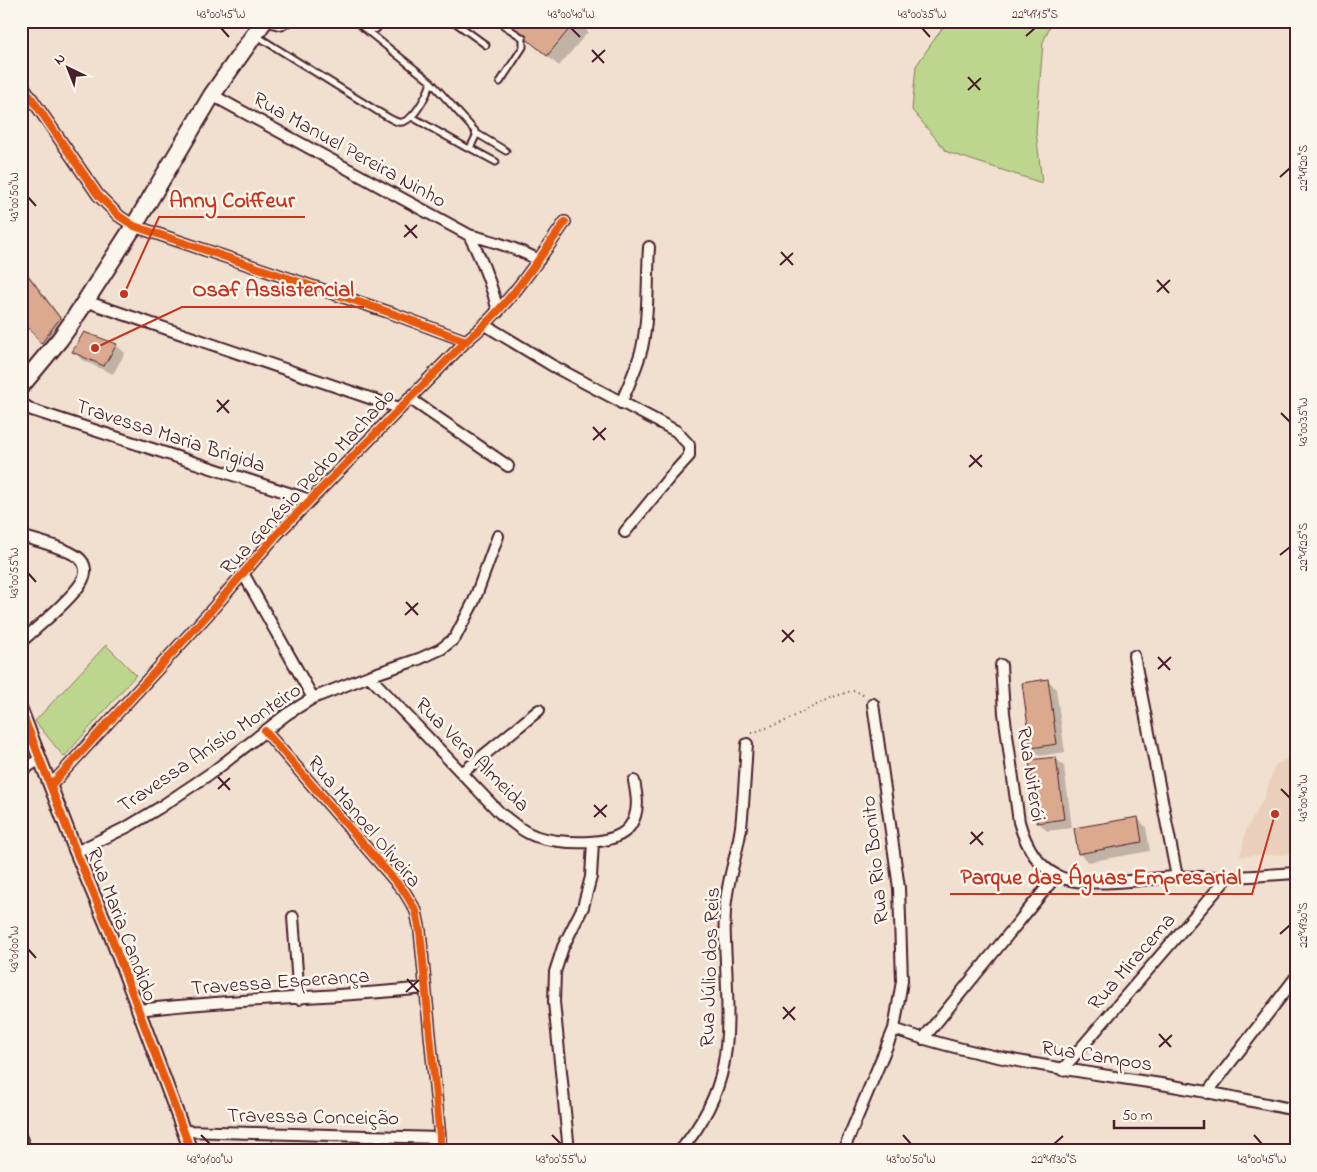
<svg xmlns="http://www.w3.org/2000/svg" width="1317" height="1172" viewBox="0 0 1317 1172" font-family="'Indie Flower',sans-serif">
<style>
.built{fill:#ead0bc}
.green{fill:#bdd68d;stroke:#847a5c}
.shadow{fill:#0003}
.building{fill:#dba98d;stroke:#4a1f2b}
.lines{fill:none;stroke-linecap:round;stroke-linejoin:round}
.service-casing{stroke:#4a1f2b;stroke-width:9}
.minor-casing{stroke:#4a1f2b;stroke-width:14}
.tertiary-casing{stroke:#4a1f2b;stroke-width:16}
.primary-casing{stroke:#4a1f2b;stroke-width:20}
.path{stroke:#4a1f2b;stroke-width:2;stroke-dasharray:1 4;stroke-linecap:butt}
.service{stroke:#fbf7ec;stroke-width:5}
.minor{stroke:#fbf7ec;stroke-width:10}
.tertiary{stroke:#fbf7ec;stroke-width:12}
.primary{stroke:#fbf7ec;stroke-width:16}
.cycleway-casing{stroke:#fbf7ec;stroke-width:11}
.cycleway{stroke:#e8590c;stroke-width:8}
.ticks{fill:none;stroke:#4a1f2b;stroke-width:2}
.labels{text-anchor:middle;stroke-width:5;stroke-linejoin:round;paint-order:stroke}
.street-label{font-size:21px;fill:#4a1f2b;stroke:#fbf7ec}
.leader{fill:none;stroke:#c8321e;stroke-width:2}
.callout-dot{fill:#c8321e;stroke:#fbf7ec;stroke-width:2}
.callout-label{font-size:22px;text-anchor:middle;font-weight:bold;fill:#c8321e;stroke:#fbf7ec;stroke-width:5;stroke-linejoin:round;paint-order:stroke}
.neatline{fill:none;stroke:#4a1f2b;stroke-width:2}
.ticks-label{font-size:12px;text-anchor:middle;fill:#4a1f2b}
</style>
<rect width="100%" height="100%" fill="#f1e0d0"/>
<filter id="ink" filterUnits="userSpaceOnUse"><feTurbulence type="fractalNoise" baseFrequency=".02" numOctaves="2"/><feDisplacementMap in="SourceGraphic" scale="10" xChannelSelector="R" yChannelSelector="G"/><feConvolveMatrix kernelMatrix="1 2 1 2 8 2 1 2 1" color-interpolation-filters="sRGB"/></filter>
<g filter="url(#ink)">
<path class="built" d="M1296,754V854L1240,856L1246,830L1264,798L1275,765Z"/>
<path class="green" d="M947,21H1052L1043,42L1036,131L1042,183L947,152L912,110L916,66Z
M106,645L136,675L64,757L35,721Z"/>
<path class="shadow" d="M505,21H577L588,32L559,66Z
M21,264L70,330L53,354L42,343L21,316Z
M116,345L125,353L113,374L82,360L74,351Z
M1048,680L1056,689L1065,752L1040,756L1032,747Z
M1055,758L1064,766L1072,828L1047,831L1039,823Z
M1137,818L1146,827L1150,851L1088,862L1079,853Z"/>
<path class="building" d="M505,21H576L547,56Z
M21,266L60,318L41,344L21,318Z
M84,332L117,344L104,366L72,352Z
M1048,679L1057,744L1031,748L1022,683Z
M1056,757L1064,819L1037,823L1029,760Z
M1138,817L1142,842L1078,854L1074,828Z"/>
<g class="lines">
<defs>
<path id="service" d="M453,21L486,45
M497,21L523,38V47L500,82
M266,23L282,27L291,21
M257,36L377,111C383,114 391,120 398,122C413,125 428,93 431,82L355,21
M412,117L467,148H470L476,136L475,131L431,82
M476,133L506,151
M470,148L496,162"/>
<path id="minor" d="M367,21L375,27
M21,83L98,195L119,216L134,226L394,314L466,341
M212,95L469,235C494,241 516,248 539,260
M469,235C482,260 492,285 498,312
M85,301L399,408
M485,325L553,366L676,431L689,445V456L669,478L625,532
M409,398L508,466
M21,403L32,410L310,500
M621,403C629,385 637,367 642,348C649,315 647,280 649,247
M21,536C37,541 67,548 79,558C85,563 87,572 83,579C77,595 36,628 21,642
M243,573L313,698
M1134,656L1177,877
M1001,665L1004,713L1019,822C1025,843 1037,866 1058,876C1085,889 1143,879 1174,877C1192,876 1210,878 1228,877C1250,877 1273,874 1296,873
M369,676L500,813C511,821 522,832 535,836C558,844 615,848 630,826C640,812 637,796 634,781
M265,731L404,891L416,911L420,931L440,1138V1151
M21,771L40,759
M462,773L539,710
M51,785L209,613L277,534L466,341C507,308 535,265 565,222
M76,852L129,826L159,808L214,771L287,714L313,698L369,676L419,659L441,649L455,638L474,601L498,536
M293,917L299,999
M138,1010C233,999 329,998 424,988
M894,1029C980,1059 1071,1070 1161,1084C1206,1091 1251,1101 1296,1110
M923,1039L1056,876
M1062,1070L1228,877
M1207,1093L1296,977
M184,1131L440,1138
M21,1138L26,1151
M569,1151L554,1002L555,972L563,947L583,907L591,877L593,842
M680,1151C733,1088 729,1039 726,962C725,939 723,916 727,894C730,872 738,850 741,827C744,800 745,772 747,744
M843,1151L894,1029L902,981L899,888L873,704"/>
<path id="tertiary" d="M21,710L76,852L109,931L191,1151"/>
<path id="primary" d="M21,386L60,339L72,322L134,226L212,95L264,21"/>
</defs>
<use href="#service" class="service-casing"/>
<use href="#minor" class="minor-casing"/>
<use href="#tertiary" class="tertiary-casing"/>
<use href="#primary" class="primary-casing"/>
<path class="path" d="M752,733L781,723L830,698L851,691H856L866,697"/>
<use href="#service" class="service"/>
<use href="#minor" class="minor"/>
<use href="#tertiary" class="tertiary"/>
<use href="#primary" class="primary"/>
<defs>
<path id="cycleway" d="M21,83L98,195L119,216L134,226L394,314L466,341
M21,710L76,852L109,931L191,1151
M265,731L404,891L416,911L420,931L440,1138V1151
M51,785L209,613L277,534L466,341C507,308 535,265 565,222"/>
</defs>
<use href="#cycleway" class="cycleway-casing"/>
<use href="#cycleway" class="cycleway"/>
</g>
</g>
<path class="ticks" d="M221,28L229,37M571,28L580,37M922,28L930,37M1026,36L1035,28M592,50L604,63M592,62L605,50M968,77L980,90M968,90L981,78M1280,177L1290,168M28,197L36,206M405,225L417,238M404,237L417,225M781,252L793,265M780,265L793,253M1157,280L1169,293M1157,292L1170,280M217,400L229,413M217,412L229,400M1281,413L1290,422M593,427L605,440M593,440L606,428M970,455L982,467M969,467L982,455M1280,555L1290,547M28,573L36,582M406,602L418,615M405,615L418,603M782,630L794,642M782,642L794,630M1158,657L1170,670M1158,669L1171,657M218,777L230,790M218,789L230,778M1281,789L1290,798M594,805L606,817M594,817L607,805M971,832L983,845M970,844L983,832M1280,934L1290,925M28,949L36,958M407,979L419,992M406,992L419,980M783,1007L795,1020M783,1019L795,1007M1159,1034L1171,1047M1159,1047L1172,1035M201,1135L210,1144M552,1135L561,1144M903,1135L911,1144M1254,1135L1262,1144M1054,1144L1063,1136"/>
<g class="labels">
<g class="street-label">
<text transform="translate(350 149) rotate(29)" y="7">Rua Manuel Pereira Ninho</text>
<text transform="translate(171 435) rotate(18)" y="7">Travessa Maria Brigida</text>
<text transform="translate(307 481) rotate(-47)" y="7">Rua Genésio Pedro Machado</text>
<text transform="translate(209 747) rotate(-34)" y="7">Travessa Anísio Monteiro</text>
<text transform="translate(473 754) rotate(45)" y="7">Rua Vera Almeida</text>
<text transform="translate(1032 774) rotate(81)" y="7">Rua Niterói</text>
<text transform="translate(365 821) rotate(50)" y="7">Rua Manoel Oliveira</text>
<text transform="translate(874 860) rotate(-96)" y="7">Rua Rio Bonito</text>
<text transform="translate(123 924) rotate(69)" y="7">Rua Maria Candido</text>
<text transform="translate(1131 961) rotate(-49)" y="7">Rua Miracema</text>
<text transform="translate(709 967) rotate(-88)" y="7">Rua Júlio dos Reis</text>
<text transform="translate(280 981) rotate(-4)" y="7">Travessa Esperança</text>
<text transform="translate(1097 1055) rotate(9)" y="7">Rua Campos</text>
<text transform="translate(313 1116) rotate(1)" y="7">Travessa Conceição</text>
</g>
</g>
<path class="leader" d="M124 294L159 217H305M95 348L182 307H364M1275 814L1252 894H950"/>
<g class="callout-dot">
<circle cx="124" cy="294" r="5"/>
<circle cx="95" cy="348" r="5"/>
<circle cx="1275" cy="814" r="5"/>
</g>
<g class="callout-label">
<text x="232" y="207">Anny Coiffeur</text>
<text x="273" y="296">Osaf Assistencial</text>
<text x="1101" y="884">Parque das Águas Empresarial</text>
</g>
<rect width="1317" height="1172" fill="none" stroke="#fbf7ec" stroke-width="55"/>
<g transform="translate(68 68) rotate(317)" stroke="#fbf7ec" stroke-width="4" paint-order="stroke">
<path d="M0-4L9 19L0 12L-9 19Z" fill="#4a1f2b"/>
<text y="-8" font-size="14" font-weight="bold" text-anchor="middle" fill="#4a1f2b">N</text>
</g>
<path d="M1114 1120v8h90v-8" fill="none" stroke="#4a1f2b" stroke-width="2.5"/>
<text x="1122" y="1120" font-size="15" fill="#4a1f2b" stroke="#fbf7ec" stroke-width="4" paint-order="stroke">50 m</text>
<rect x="28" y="28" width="1262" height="1116" class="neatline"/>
<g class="ticks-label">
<text x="221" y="18">43°00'45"W</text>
<text x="571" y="18">43°00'40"W</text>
<text x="922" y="18">43°00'35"W</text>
<text x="1035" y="18">22°49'15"S</text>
<text transform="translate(1303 168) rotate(-90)" y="4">22°49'20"S</text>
<text transform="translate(14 197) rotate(-90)" y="4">43°00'50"W</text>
<text transform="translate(1303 422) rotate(-90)" y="4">43°00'35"W</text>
<text transform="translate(1303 547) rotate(-90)" y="4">22°49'25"S</text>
<text transform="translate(14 573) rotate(-90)" y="4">43°00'55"W</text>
<text transform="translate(1303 798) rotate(-90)" y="4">43°00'40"W</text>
<text transform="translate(1303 925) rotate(-90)" y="4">22°49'30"S</text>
<text transform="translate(14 949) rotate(-90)" y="4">43°01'00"W</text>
<text x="210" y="1163">43°01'00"W</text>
<text x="561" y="1163">43°00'55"W</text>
<text x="911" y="1163">43°00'50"W</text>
<text x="1054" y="1163">22°49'30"S</text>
<text x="1262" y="1163">43°00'45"W</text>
</g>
</svg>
